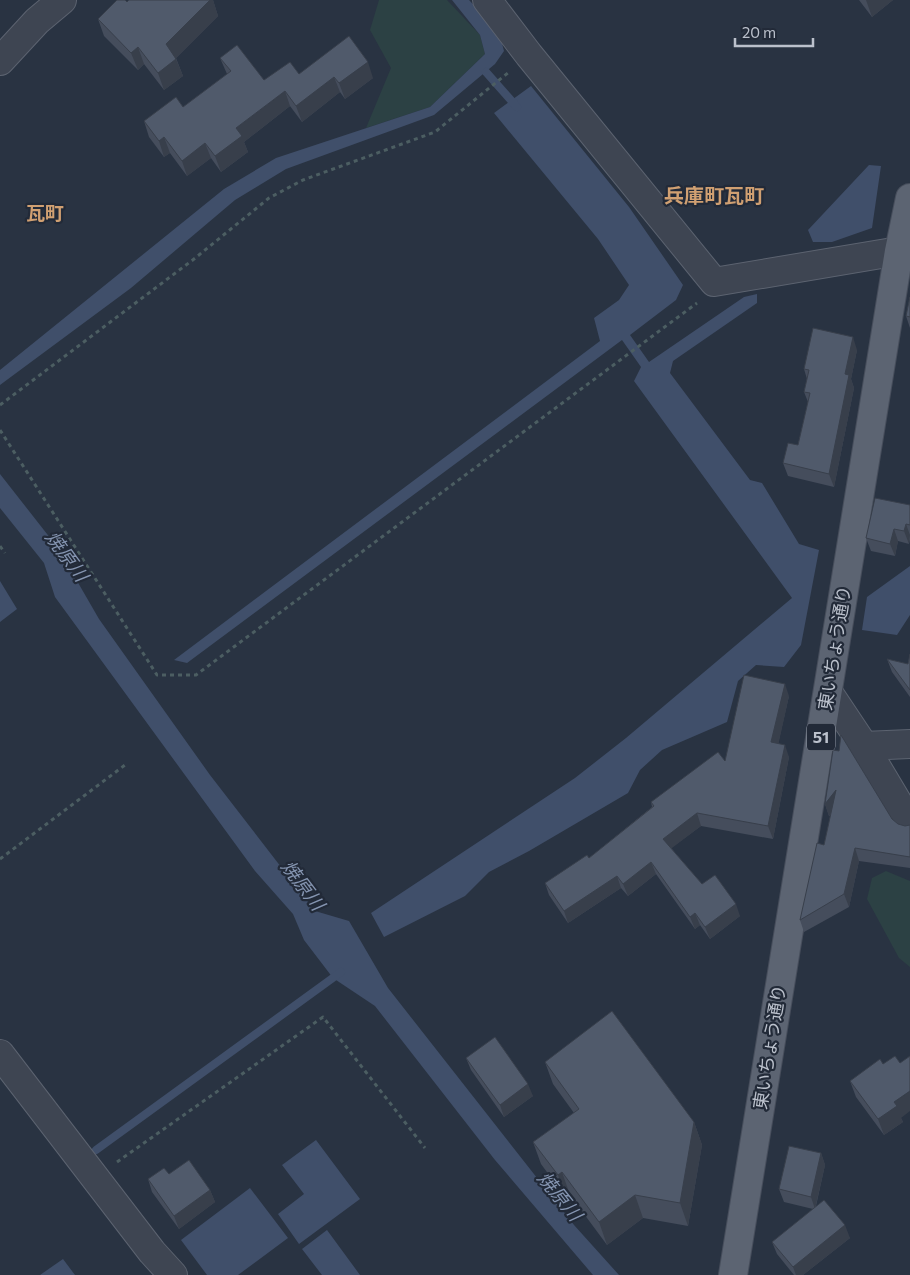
<svg xmlns="http://www.w3.org/2000/svg" width="910" height="1275" viewBox="0 0 910 1275" font-family="Commissioner,'Noto Sans JP',sans-serif">
<style>
.green{fill:#2c4144}
.water{fill:#404f6a}
.lines{fill:none;stroke-linecap:round;stroke-linejoin:round}
.stream{stroke:#404f6a;stroke-width:8}
.street-casing{stroke:#5c6370;stroke-width:30}
.primary-casing{stroke:#474e5c;stroke-width:30}
.path{stroke:#4c5e62;stroke-width:3;stroke-dasharray:4 4;stroke-linecap:butt}
.street{stroke:#3e4552;stroke-width:28}
.primary{stroke:#5c6472;stroke-width:28}
.wall{fill:#454d5c}
.shaded-wall{fill:#383f4b}
.building{fill:#505a6b;stroke:#383f4b}
.labels{text-anchor:middle;stroke-width:4.5;stroke-linejoin:round;paint-order:stroke}
.shield{fill:#222a38;stroke:#8d94a0;stroke-width:1}
.shield-label{font-size:16px;font-weight:bold;fill:#bbc1cc}
.street-label{font-size:18px;fill:#bbc1cc;stroke:#222a38}
.neighbourhood-label{font-size:19px;font-weight:bold;fill:#d0a072;stroke:#222a38}
.water-label{font-size:19px;font-style:italic;fill:#8595b1;stroke:#222a38}
.quarter-label{font-size:20px;font-weight:bold;fill:#d0a072;stroke:#222a38}
</style>
<rect width="100%" height="100%" fill="#293342"/>
<path class="green" d="M379,0H447L480,35L485,54L430,107L366,128L391,68L370,30Z
M886,871L910,881V967L899,958L867,899L872,878Z"/>
<path class="water" d="M452,0H469L499,32L504,51L495,64L434,115L286,169L235,200L131,288L0,385V370L224,189L276,158L430,107L485,54L480,35Z
M531,86L629,207L683,285L676,300L630,335L649,362L744,297L757,294V303L673,361L670,373L750,480L762,483L799,544L819,550L801,645L784,667L756,665L738,681L727,722L662,750L640,770L628,793L529,851L489,872L465,896L384,937L371,913L575,778L626,738L792,598L634,381L641,367L622,340L187,663L174,660L600,341L594,318L619,300L629,285L598,239L494,113Z
M869,165L881,166L872,228L832,242H813L808,230Z
M0,474L58,548L99,619L210,775L315,911L349,921L388,988L574,1225L619,1275H593L495,1160L375,1006L333,978L304,940L293,914L255,871L55,597L44,563L0,508Z
M910,566V615L897,635L862,630L867,597Z
M0,581L17,609L0,622Z
M316,1140L360,1199L299,1244L278,1214L304,1194L282,1165Z
M250,1188L288,1238L238,1275H207L181,1240Z
M327,1230L360,1275H322L302,1249Z
M63,1259L75,1275H40Z"/>
<g class="lines">
<path class="stream" d="M486,72L517,107
M96,1150L341,972"/>
<defs>
<path id="street" d="M487,0L529,55L714,282L899,251
M0,61L37,21L62,0
M828,692L864,746L910,744
M864,746L910,823
M0,1054L152,1252L173,1275"/>
<path id="primary" d="M733,1275L899,251L910,198"/>
</defs>
<use href="#street" class="street-casing"/>
<use href="#primary" class="primary-casing"/>
<path class="path" d="M0,405L194,259L269,198L303,180L435,132L509,72
M0,430L157,675H196L697,303
M0,546L5,553
M0,859L125,765
M117,1162L323,1017L425,1148"/>
<use href="#street" class="street"/>
<use href="#primary" class="primary"/>
</g>
<path class="wall" d="M129,0H213L218,16L176,58L183,76L164,90L144,64L138,70L104,36L98,19L127,2Z
M859,0H893L872,17Z
M220,58L264,80L299,74L373,78L345,99L340,92L302,122L290,106L244,142L248,152L221,172L211,158L187,176L170,153L164,157L149,137L144,121L183,107L227,74Z
M910,297V328L906,316Z
M857,350L851,379L854,388L834,487L788,476L783,463L798,445L808,402L804,392L807,379L804,369Z
M910,505V539L909,544L898,541L895,556L871,551L866,538Z
M910,654V697L892,672L887,659L908,664Z
M789,696L778,744L789,757L773,839L701,826L671,848L702,884L740,916L710,939L700,925L695,929L656,874L628,896L621,888L568,923L549,895L545,883L589,858L652,807L651,802L725,761Z
M825,804L892,819L898,824L905,826L910,825V868L859,861L849,907L804,932L800,920L824,845L831,815L829,816Z
M466,1058L533,1096L504,1117L471,1070Z
M545,1062L694,1122L702,1145L688,1226L643,1218L607,1245L570,1195L566,1198L541,1164L533,1142L574,1113L553,1084Z
M850,1081L901,1118L903,1122L884,1135L856,1097Z
M821,1153L825,1165L816,1206L850,1238L803,1275H794L777,1254L772,1242L813,1209L784,1202L779,1189Z
M169,1174L210,1190L215,1202L179,1229L152,1192L148,1179Z"/>
<path class="shaded-wall" d="M210,0H213L218,16L172,62L166,44Z
M866,0H893L872,17Z
M138,47L144,64L138,70L131,53Z
M176,59L183,76L164,90L158,73Z
M368,62L373,78L345,99L339,83Z
M334,77L340,92L302,122L296,106Z
M285,91L290,106L244,142L248,152L221,172L215,156L236,128Z
M164,137L170,153L164,157L159,141Z
M205,143L211,158L187,176L182,161Z
M853,337L857,350L851,379L854,388L834,487L829,474L845,374Z
M906,524L910,535L909,544L904,531Z
M894,529L898,541L895,556L890,544Z
M785,684L789,696L776,755L771,742Z
M785,745L789,757L773,839L768,826Z
M836,790L840,802L829,816L825,804Z
M697,813L701,826L668,851L663,839Z
M855,848L859,861L849,907L844,894Z
M651,862L656,874L628,896L623,884Z
M617,876L621,888L568,923L564,911Z
M736,904L740,916L710,939L705,927Z
M695,913L700,925L695,929L690,917Z
M528,1084L533,1096L504,1117L500,1105Z
M910,1091V1111L901,1118L903,1122L884,1135L878,1119L894,1102Z
M694,1122L702,1145L688,1226L680,1203Z
M821,1153L825,1165L815,1209L811,1197Z
M562,1172L570,1195L566,1198L558,1175Z
M210,1190L215,1202L179,1229L174,1216Z
M635,1195L643,1218L607,1245L599,1222Z
M845,1225L850,1238L803,1275H796L793,1267Z"/>
<path class="building" d="M117,0H125L127,2L129,0H210L166,44L176,59L158,73L138,47L131,53L98,19Z
M349,36L368,62L339,83L334,77L296,106L285,91L236,128L242,136L215,156L205,143L182,161L164,137L159,141L144,121L176,97L183,107L231,71L220,58L237,45L264,80L290,62L299,74Z
M910,297V317L906,316Z
M813,328L853,337L845,374L849,375L829,474L783,463L788,443L798,445L810,393L804,392L809,370L804,369Z
M875,498L910,505V525L906,524L904,531L894,529L890,544L866,538Z
M910,654V690L887,659L908,664Z
M744,675L785,684L771,742L785,745L768,826L697,813L663,839L702,884L715,875L736,904L705,927L695,913L690,917L651,862L623,884L617,876L564,911L545,883L587,855L589,858L654,806L651,802L718,752L725,761Z
M841,735L892,819L898,824L905,826L910,825V857L855,848L844,894L800,920L817,843L824,845L836,790L825,804L833,750L839,751Z
M612,1011L694,1122L680,1203L635,1195L599,1222L562,1172L558,1175L533,1142L579,1109L545,1062Z
M495,1037L528,1084L500,1105L466,1058Z
M895,1056L900,1063L910,1056V1091L894,1102L897,1106L878,1119L850,1081L880,1059L883,1064Z
M789,1146L821,1153L811,1197L779,1189Z
M189,1160L210,1190L174,1216L148,1179L164,1168L169,1174Z
M824,1200L845,1225L793,1267L772,1242Z"/>
<g class="labels">
<rect class="shield" x="807" y="723.5" width="28" height="27" rx="4"/>
<g class="shield-label">
<text x="821" y="743">51</text>
</g>
<g class="street-label">
<text transform="translate(835 648) rotate(-81)" y="6">東いちょう通り</text>
<text transform="translate(770 1047) rotate(-81)" y="6">東いちょう通り</text>
</g>
<g class="neighbourhood-label">
<text x="45" y="220">瓦町</text>
</g>
<g class="water-label">
<text transform="translate(67 556) rotate(54)" y="7">焼原川</text>
<text transform="translate(303 885) rotate(53)" y="7">焼原川</text>
<text transform="translate(560 1196) rotate(51)" y="7">焼原川</text>
</g>
<g class="quarter-label">
<text x="714" y="203">兵庫町瓦町</text>
</g>
</g>
<path d="M735 38v8h78v-8" fill="none" stroke="#bbc1cc" stroke-width="2.5"/>
<text x="742" y="38" font-size="15" fill="#bbc1cc" stroke="#222a38" stroke-width="4" paint-order="stroke">20 m</text>
</svg>
